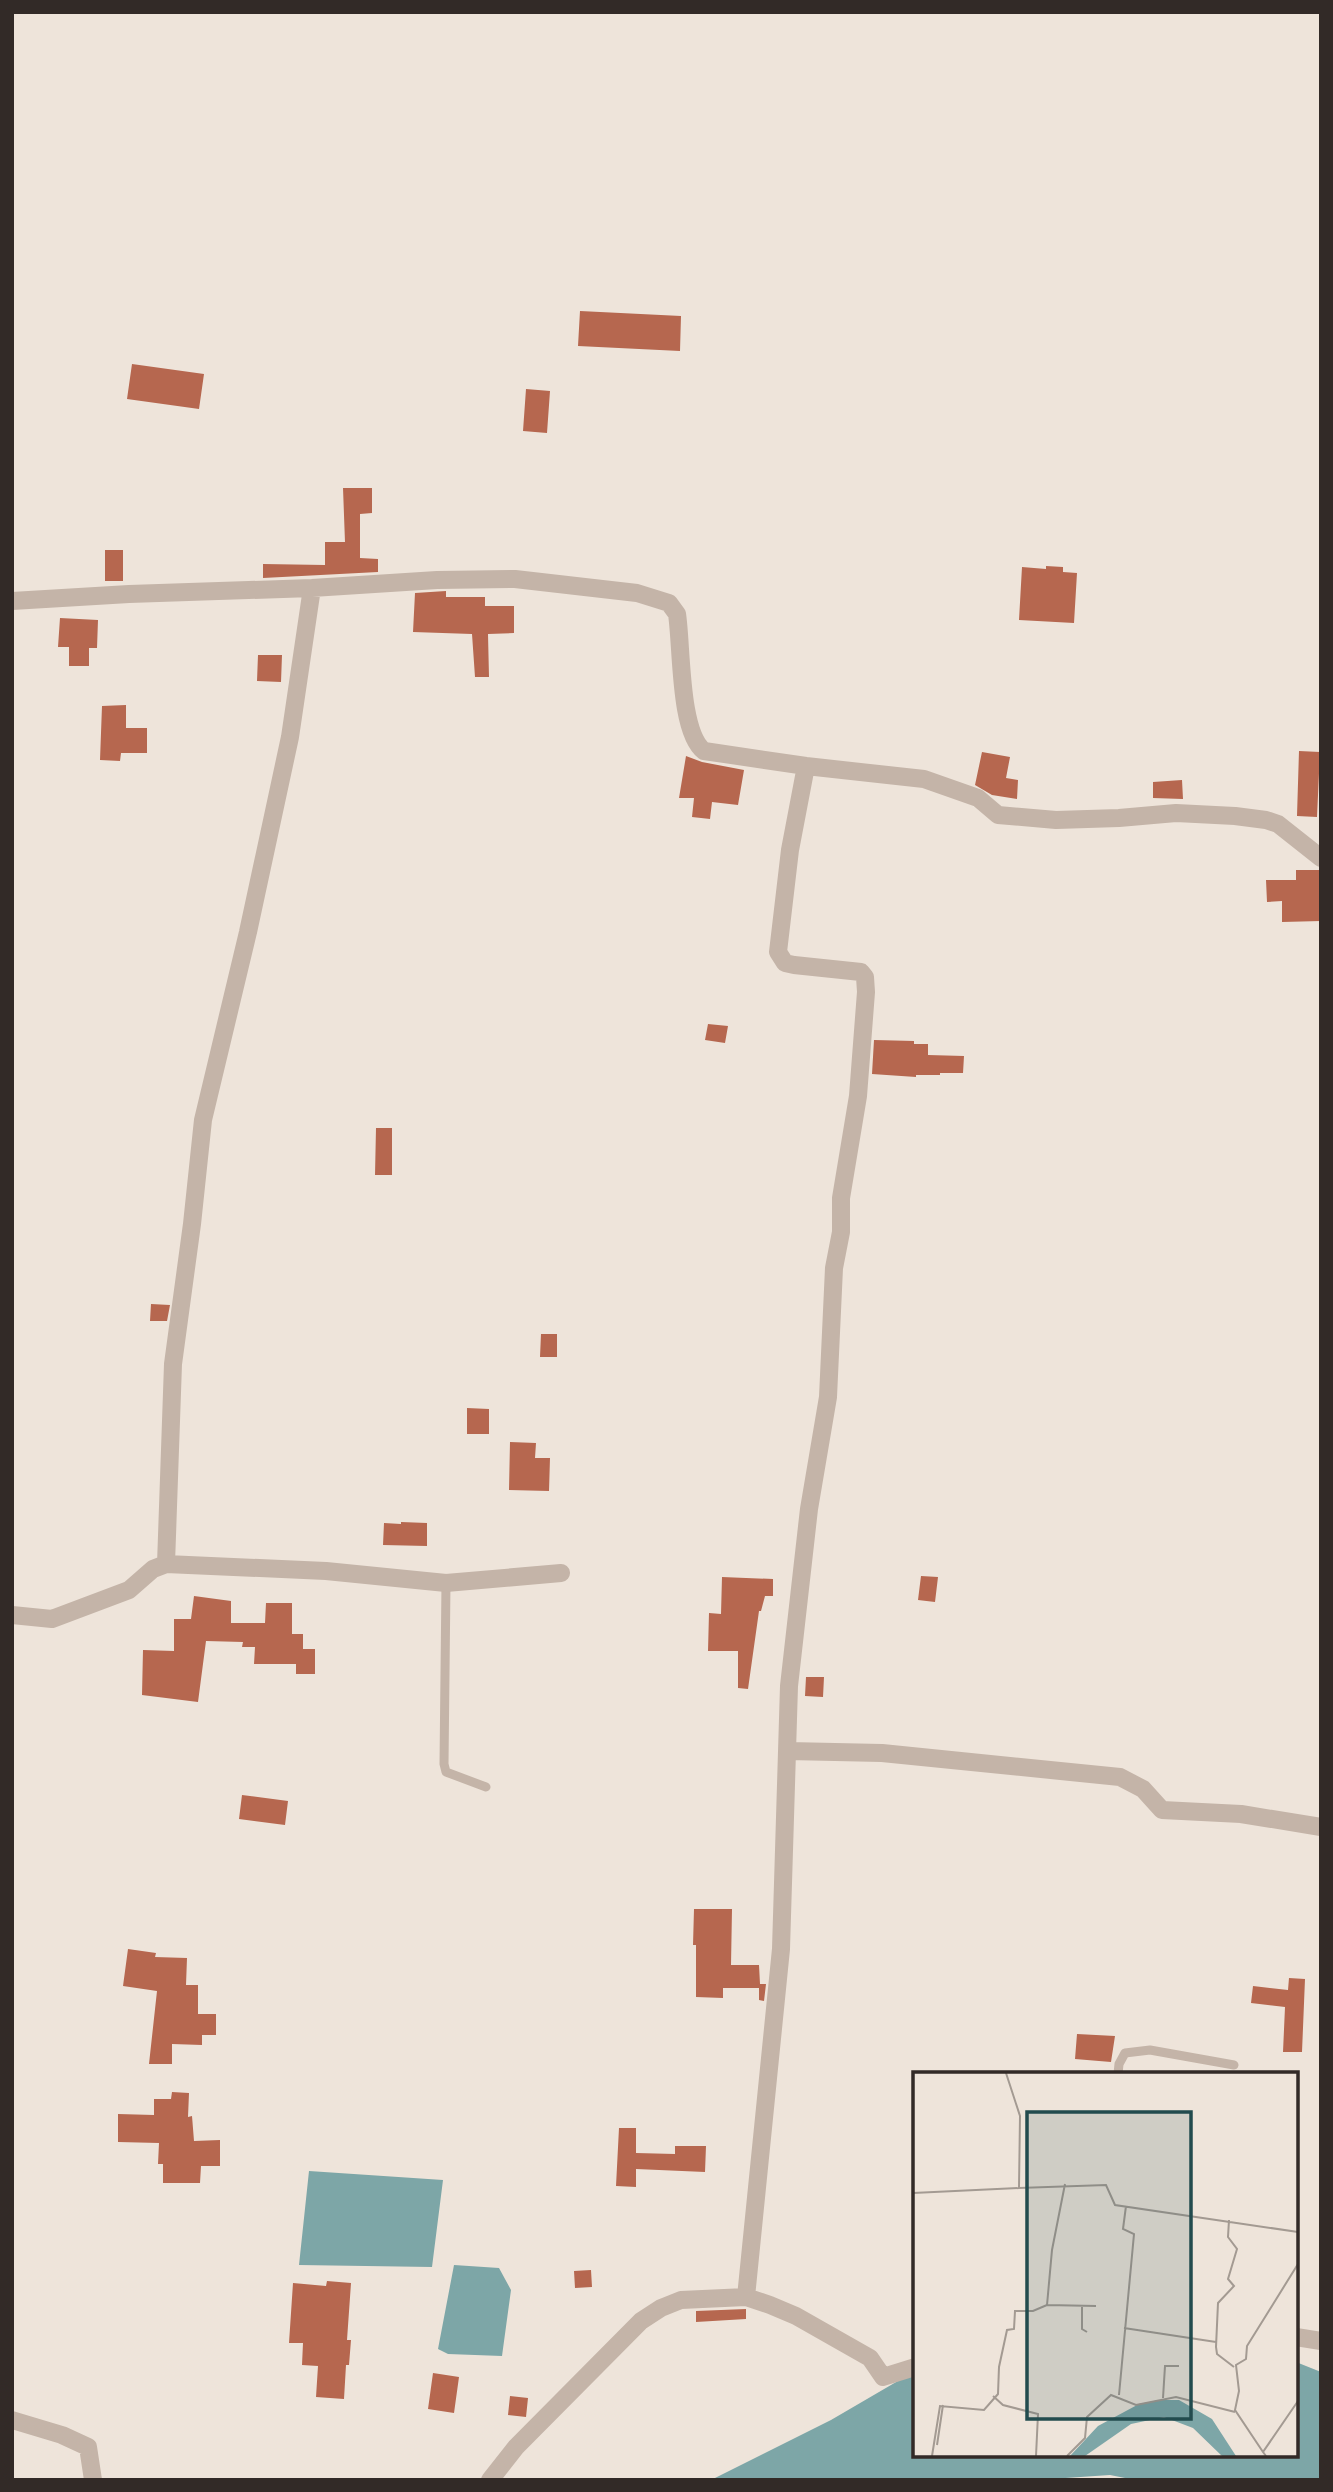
<svg xmlns="http://www.w3.org/2000/svg" width="1333" height="2492" viewBox="0 0 1333 2492" font-family="Commissioner,sans-serif">
<style>
.water{fill:#7da6a7}
.building{fill:#b6674f}
.lines{fill:none;stroke-linecap:round;stroke-linejoin:round}
.lane{stroke:#c4b4a8;stroke-width:9}
.street{stroke:#c4b4a8;stroke-width:18}
.inset-road{fill:none;stroke:#a39a92;stroke-width:2}
.view{fill:#224b4e;fill-opacity:0.15;stroke:#224b4e;stroke-width:3.5}
.inset-edge{fill:none;stroke:#322a27;stroke-width:3.5}
</style>
<rect width="100%" height="100%" fill="#eee4da"/>
<path class="water" d="M309,2171L443,2180L432,2267L299,2265Z
M454,2265L499,2268L511,2290L502,2356L448,2354L438,2349Z
M1296,2362L1321,2372V2480H1135L1110,2475L1036,2480H711L831,2420L915,2371V2455H1296Z"/>
<path class="building" d="M580,311L681,316L680,351L578,346Z
M132,364L204,374L199,409L127,399Z
M526,389L550,391L547,433L523,431Z
M343,488H372V513L360,514V558L378,559V572L263,578V564L325,565V542H345Z
M105,550H123V581H105Z
M1046,566L1063,567V572L1077,573L1074,623L1019,620L1022,567L1046,569Z
M446,591V597H485V606H514V633L488,634L489,677H475L472,634L413,632L415,593Z
M60,618L98,620L97,648H89V666H69V647H58Z
M258,655H282L281,682L257,681Z
M126,705V728H147V753H121L120,761L100,760L102,706Z
M1299,751L1320,752L1317,817L1297,816Z
M982,752L1010,757L1006,778L1018,780L1017,799L992,795L975,785Z
M686,756L702,762L744,770L738,805L712,802L710,819L692,817L694,798H679Z
M1182,780L1183,799L1153,798V782Z
M1296,870H1320L1321,921L1282,922V901L1267,902L1266,880H1296Z
M708,1024L728,1026L725,1043L705,1040Z
M874,1040L914,1041V1044H928V1055L964,1056L963,1073H940V1075H916V1077L872,1074Z
M376,1128H392V1175H375Z
M151,1304L170,1305L167,1321H150Z
M541,1334H557V1357H540Z
M467,1408L489,1409V1434H467Z
M510,1442L536,1443L535,1458H550L549,1491L509,1490Z
M401,1522L427,1523V1546L383,1545L384,1523L401,1524Z
M921,1576L938,1577L935,1602L918,1600Z
M722,1577L773,1579V1596H765L761,1611H759L748,1689L738,1688V1651H708L709,1613L721,1614Z
M194,1596L231,1601V1623H265L266,1603H292V1634H303V1649H315V1674H296V1664H254L255,1647H242L243,1642L206,1641L198,1702L142,1695L143,1650L174,1651V1619H191Z
M806,1677H824L823,1697L805,1696Z
M242,1795L288,1801L285,1825L239,1819Z
M694,1909H732L731,1965H759L760,1984H766L764,2001L759,2000V1988H723V1998L696,1997V1945H693Z
M128,1949L156,1953L155,1957L187,1958L186,1985H198V2014H216V2035H202V2045L172,2044V2064H149L157,1991L123,1986Z
M1289,1978L1305,1979L1302,2052H1283L1285,2007L1251,2003L1253,1986L1288,1990Z
M1077,2034L1115,2036L1111,2062L1075,2059Z
M172,2092L189,2093L188,2117L192,2116L194,2141L220,2140V2166H201L200,2183H163V2164H158L159,2143L118,2142V2114L154,2115V2099H171Z
M619,2128H636V2153L675,2154V2146H706L705,2172L636,2169V2187L616,2186Z
M591,2270L592,2287L575,2288L574,2271Z
M327,2281L351,2283L347,2340H351L349,2365H346L344,2399L316,2397L318,2366L302,2365L303,2343H289L293,2283L326,2286Z
M746,2309V2319L696,2322V2311Z
M433,2373L459,2377L454,2413L428,2409Z
M510,2396L528,2398L526,2417L508,2415Z"/>
<g class="lines">
<path class="lane" d="M446,1583L444,1764L446,1772L486,1787
M1118,2074L1119,2064L1125,2053L1150,2050L1234,2065"/>
<path class="street" d="M12,601L129,594L312,588L437,580L515,579L637,593L669,603L677,614C682,646 679,732 704,751L806,766L924,779L978,798L998,815L1056,820L1119,818L1176,813L1235,816L1266,820L1278,824L1321,858
M166,1564L326,1571L446,1583L561,1573
M12,1615L52,1619L129,1590L153,1569L166,1564L173,1364L192,1224L203,1120L248,932L290,737L312,588
M788,1751L882,1753L1120,1777L1143,1789L1162,1810L1241,1814L1321,1827
M746,2297L781,1949L789,1686L809,1509L828,1397L834,1268L841,1232V1198L858,1096L866,992L865,977L861,972L794,965L785,963L778,952L790,850L806,766
M1296,2337L1321,2341
M12,2420L62,2435L88,2447L93,2480
M490,2480L516,2447L641,2321L661,2308L681,2300L746,2297L770,2305L796,2316L870,2358L883,2377L915,2367"/>
</g>
<g transform="translate(913 2072)">
<rect width="385" height="385" fill="#eee4da"/>
<path d="M246,328H266L299,347L323,384H309L280,356L251,345L218,352L172,384H157L185,354L226,332Z" fill="#7da6a7"/>
<path class="inset-road" d="M93,1L107,44L106,116L193,113L202,133L385,160M0,121L106,116M316,148L315,165L324,177L315,207L321,214L305,231L303,275L304,282L321,295M134,233L183,234M169,235V257L174,260M211,256L303,270M206,323L221,162L210,157L213,134M80,324L90,333L125,342L123,384M250,326L252,294H266M24,373L30,333M350,380L322,338L326,319L323,293L333,287L334,274L385,192M19,384L27,334L71,338L85,322L86,295L94,258L101,257L102,239H120L134,233L139,178L152,112M154,384L172,366L174,345L198,323L223,333L263,325L322,340M353,384L350,380L385,329"/>
<path class="view" d="M114,40H278V347H114Z"/>
<rect width="385" height="385" class="inset-edge"/>
</g>
<rect width="1333" height="2492" fill="none" stroke="#322a27" stroke-width="28"/>
</svg>
